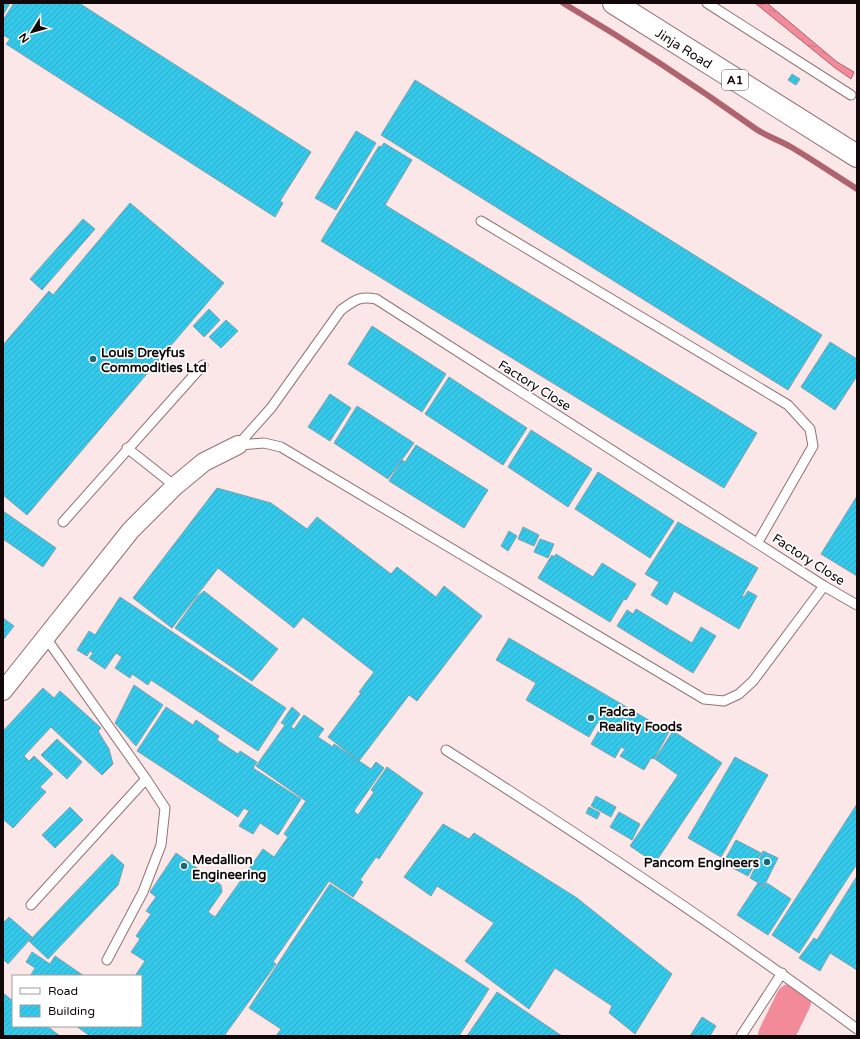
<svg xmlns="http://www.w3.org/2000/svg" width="860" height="1039" viewBox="0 0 860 1039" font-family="'Varela Round',sans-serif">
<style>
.water{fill:url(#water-ripples);stroke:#af636e}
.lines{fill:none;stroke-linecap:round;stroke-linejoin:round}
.stream{stroke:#af636e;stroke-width:6}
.river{stroke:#f28a99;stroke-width:36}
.building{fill:url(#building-hatch);stroke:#81a0a9}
.lane-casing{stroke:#917376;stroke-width:11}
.street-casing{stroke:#917376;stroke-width:20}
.highway-casing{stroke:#917376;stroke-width:24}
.lane{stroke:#fff;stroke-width:9}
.street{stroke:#fff;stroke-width:18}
.highway{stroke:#fff;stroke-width:22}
.poi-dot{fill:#206576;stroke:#fff;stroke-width:1.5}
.labels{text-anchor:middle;stroke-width:3.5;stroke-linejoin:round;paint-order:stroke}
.shield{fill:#fff;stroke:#595253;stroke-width:1}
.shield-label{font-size:12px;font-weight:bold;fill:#120809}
.street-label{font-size:13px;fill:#120809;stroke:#fff}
.poi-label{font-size:13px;font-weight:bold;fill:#120809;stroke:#fff;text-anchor:start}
</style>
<defs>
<pattern id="water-ripples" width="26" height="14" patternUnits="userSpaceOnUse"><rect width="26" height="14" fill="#f28a99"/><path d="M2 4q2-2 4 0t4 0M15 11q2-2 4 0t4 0" fill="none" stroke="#ce7682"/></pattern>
<pattern id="building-hatch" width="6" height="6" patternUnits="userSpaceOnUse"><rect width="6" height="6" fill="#34c9ea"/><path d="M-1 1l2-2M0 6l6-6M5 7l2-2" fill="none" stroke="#2dabc7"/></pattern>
</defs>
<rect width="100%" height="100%" fill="#fbe6e8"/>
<path class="water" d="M755,3H767L837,62L854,72L851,79L834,67Z"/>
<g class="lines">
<path class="stream" d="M563,3C629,42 693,84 756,129C766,136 779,140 791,147C813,160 835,175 857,189"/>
<path class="river" d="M776,1036L793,1001"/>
</g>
<path class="building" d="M3,3H10L3,15Z
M14,3H79L311,152L280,201L283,203L275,217L6,44L10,39L3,35V20Z
M792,74L800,79L796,85L788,80Z
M415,80L822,335L788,390L381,135Z
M356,131L376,143L336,210L315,198Z
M384,143L412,160L385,205L757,433L724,488L321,241L379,146L381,147Z
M130,203L224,283L27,515L3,495V345L49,291L53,295Z
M83,219L95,229L42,290L30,279Z
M209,309L220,320L204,337L193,326Z
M226,320L238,331L221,348L209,337Z
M372,326L446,374L422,412L348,364Z
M830,342L857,359V376L835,410L801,387Z
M449,377L527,428L503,465L425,414Z
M330,394L351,408L330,441L308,427Z
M357,406L414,443L388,479L334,443Z
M531,430L592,469L568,507L508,467Z
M416,445L488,490L464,528L389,481L402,460L405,462Z
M598,472L674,521L650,558L575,509Z
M217,488L271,503L307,529L317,517L391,574L397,567L436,597L444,586L482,616L417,701L409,695L359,761L328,737L361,693L359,692L374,672L303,617L294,628L218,568L172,628L133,598Z
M857,496V576L821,554Z
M3,511L56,548L43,567L3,539Z
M678,522L758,568L742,596L744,597L748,591L757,596L739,629L674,591L667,605L651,595L659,582L645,574Z
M523,527L539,535L534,546L518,539Z
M509,531L517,536L508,551L501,546Z
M540,539L554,544L548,558L534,552Z
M556,554L593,577L602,563L636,584L626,600L624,599L610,622L538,578L552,555L554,557Z
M204,591L278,649L252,681L175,628L198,596Z
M120,597L286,708L258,751L151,680L148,685L132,674L130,678L115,668L122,657L116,653L105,669L89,658L93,653L90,651L87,656L77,650L89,631L95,635Z
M636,609L692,643L701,627L716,636L693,673L617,626L627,610L633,614Z
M3,618L14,626L3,640Z
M509,638L669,732L654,759L651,758L644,770L620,756L625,749L621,747L615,758L591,744L602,725L597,723L589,737L526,700L536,683L496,660Z
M134,685L163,705L136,746L115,723Z
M43,688L54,698L60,691L101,728L98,731L109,749L113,764L102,775L51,727L24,756L29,761L34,756L53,774L40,787L46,792L13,828L3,819V731Z
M166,707L193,725L196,720L219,736L217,740L238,754L240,751L257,762L253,768L301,799L278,835L260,823L253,834L239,826L249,811L244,808L238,817L137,751Z
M292,707L300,714L291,727L294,729L304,715L324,729L318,737L333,747L334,744L371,769L376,762L384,768L354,811L358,815L374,792L371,790L387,767L423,793L379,859L376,857L360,880L363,882L353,897L329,881L273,962L276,964L224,1036H90L76,1026H141V976H135L145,961L131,952L140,939L136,936L151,914L146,911L156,897L150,892L176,853L221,885L222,892L208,912L215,917L263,849L274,857L288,837L284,834L306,801L256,766L285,725L281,723Z
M673,731L722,763L655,863L630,846L678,775L655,759Z
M57,739L82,762L67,779L41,755Z
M735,757L768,775L721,857L688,838Z
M596,796L616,807L611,817L591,806Z
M857,804V864L799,953L772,935Z
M70,807L83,820L55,848L42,835Z
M589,807L600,813L597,819L586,813Z
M619,812L640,824L632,840L610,827Z
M443,824L469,839L474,833L577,898L672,974L635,1034L609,1013L612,1006L555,968L529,1009L465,961L494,923L437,886L431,896L404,877Z
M736,840L761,853L748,876L723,863Z
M763,851L778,858L764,886L750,878Z
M112,854L124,865L118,885L48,959L29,941Z
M857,876V970L830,953L820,971L799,958L814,938L817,940Z
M758,883L764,887L767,883L791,899L768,935L737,915Z
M330,884L489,989L459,1036H276L281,1029L249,1008Z
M9,917L32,937L8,964L3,959V923Z
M32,952L50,964L55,956L84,976H30L35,968L26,962Z
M497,992L562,1036H467Z
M3,993L13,1001V1026H47L60,1036H3Z
M702,1017L716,1026L710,1036H690Z"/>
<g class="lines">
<defs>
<path id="lane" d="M707,3L851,95
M481,221L788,405L810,429L813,446L758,542
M238,445L271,408L341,310C355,300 359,296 376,299L824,586L857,605
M238,445L264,443L281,447L704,699L724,701L739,694L753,681L824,586
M127,448L175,486
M63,522L203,365
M46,638L146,779L165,808L161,845L143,892L107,960
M446,750C586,839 724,930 857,1029
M31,905L146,779
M741,1036L782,973"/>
<path id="street" d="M3,691L131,530L175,486L204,462L238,445"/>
<path id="highway" d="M614,3L857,156"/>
</defs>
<use href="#lane" class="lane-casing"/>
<use href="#street" class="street-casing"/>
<use href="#highway" class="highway-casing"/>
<use href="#lane" class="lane"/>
<use href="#street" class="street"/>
<use href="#highway" class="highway"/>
</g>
<g class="poi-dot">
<circle cx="93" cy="359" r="4"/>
<circle cx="591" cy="718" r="4"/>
<circle cx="767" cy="862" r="4"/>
<circle cx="184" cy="866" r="4"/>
</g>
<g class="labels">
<rect class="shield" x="722" y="70" width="26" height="20" rx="3"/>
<g class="shield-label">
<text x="735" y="84">A1</text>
</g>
<g class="street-label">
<text transform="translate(684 48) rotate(32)" y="5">Jinja Road</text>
<text transform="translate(535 385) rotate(32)" y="5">Factory Close</text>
<text transform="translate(809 559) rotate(33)" y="5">Factory Close</text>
</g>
<g class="poi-label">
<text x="101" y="357">Louis Dreyfus<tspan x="101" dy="15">Commodities Ltd</tspan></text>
<text x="599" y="716">Fadca<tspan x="599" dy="15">Reality Foods</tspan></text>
<text x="192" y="864">Medallion<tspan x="192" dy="15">Engineering</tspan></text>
<text x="759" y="867" text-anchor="end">Pancom Engineers</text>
</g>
</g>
<rect width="860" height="1039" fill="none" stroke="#120809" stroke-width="8"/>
<rect x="12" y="975" width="130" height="52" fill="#ffffff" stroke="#a09c9d"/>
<rect x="20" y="988" width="20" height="6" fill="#ffffff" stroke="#a09c9d"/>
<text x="48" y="995" font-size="12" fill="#120809">Road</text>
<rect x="20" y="1005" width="20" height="12" fill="url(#building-hatch)" stroke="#a09c9d"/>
<text x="48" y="1015" font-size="12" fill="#120809">Building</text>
<g transform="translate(32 32) rotate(233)" stroke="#ffffff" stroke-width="3" paint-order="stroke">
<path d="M0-3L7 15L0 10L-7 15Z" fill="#120809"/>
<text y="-6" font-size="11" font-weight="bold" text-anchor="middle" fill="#120809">N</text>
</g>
</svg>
